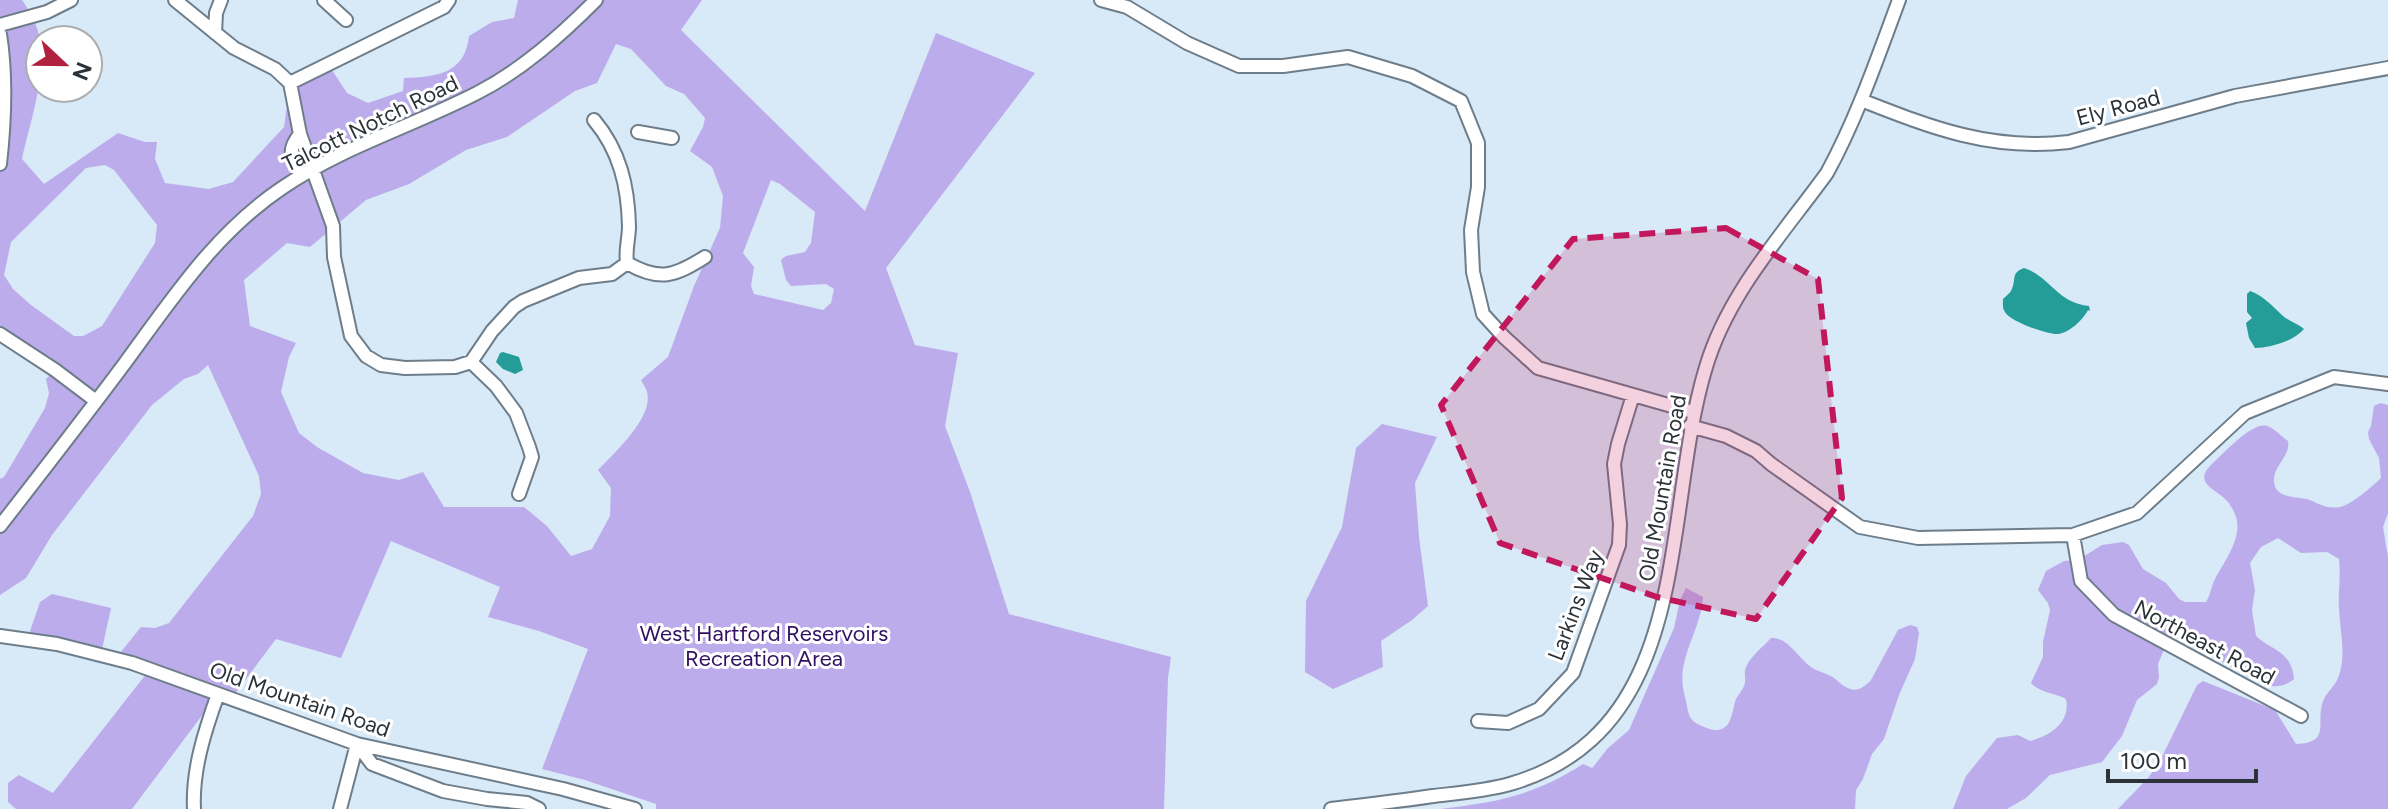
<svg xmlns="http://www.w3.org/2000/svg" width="2388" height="809" viewBox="0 0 2388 809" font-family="Figtree,sans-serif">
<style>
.green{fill:#bdaceb;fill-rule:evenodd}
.water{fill:#249c98}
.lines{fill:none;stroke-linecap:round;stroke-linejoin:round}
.minor-casing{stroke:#6e7d8a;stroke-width:16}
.minor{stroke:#fff;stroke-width:12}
.marked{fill:#c2185b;fill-opacity:0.2;stroke:#c2185b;stroke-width:6;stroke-dasharray:16 10;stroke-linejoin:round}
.labels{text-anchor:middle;stroke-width:6;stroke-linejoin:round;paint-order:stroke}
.street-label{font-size:22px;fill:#2c3338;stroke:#fff}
.park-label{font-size:22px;fill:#321061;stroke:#fff}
</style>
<rect width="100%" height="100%" fill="#d8e9f7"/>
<path class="green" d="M0,0H22C30,12 38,26 40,40C46,78 30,122 22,159L44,184L118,133L145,142H157L155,159L165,183L209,189L233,182L284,127L290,83L328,64L347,93L368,103L403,91L404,78C436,77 465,74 469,36L492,22L514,18L518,0H702L681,30L865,211L936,33L1035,73L886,268L915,345L958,353L945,426L970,492L1009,614L1171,657L1168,678L1164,809H656V804L585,780L542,769L588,649L539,631L488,617L500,587L391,541L341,658L276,639L231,699L218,694L132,809H16L8,802V783L19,775L53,793L150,669L116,658L141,627L155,628L169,623L253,516L261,494L259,476L208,365L198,374L184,379L152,405L52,535L26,578L0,595V479L4,477L45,408L49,393L46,379L55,370L0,334ZM616,44L631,49L666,86L684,94L705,118L703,127L690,151L712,167L723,196L720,228L694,286L668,357L641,380C643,384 646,388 647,392C654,417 614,453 598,470L611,488L610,516L592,549L571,556L547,526L524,507H444L423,472L399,480L363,473L317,447L299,433L281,392L289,357L296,343L250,326L244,280L287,243L310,247L366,200L409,184L466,150L507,137L575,91L597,83ZM105,165L114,170L157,225L155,243L102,326L83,336H74L31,305L13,289L4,275L11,242L86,168ZM771,180L780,184L815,212L811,243L805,252L786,256L781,260L786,280L791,286L826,284L834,289L831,303L823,310L754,294L751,286L754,267L743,253Z
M2380,403L2388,405V513L2383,527L2388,557V809H2118L2148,778L2160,761L2197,685L2203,681L2275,710L2296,744C2333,743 2314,721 2324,699C2327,692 2335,686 2338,678C2347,656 2340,632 2339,609C2338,592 2341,576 2339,559L2327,552L2301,553L2278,538L2261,547L2250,563L2255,590L2252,610L2256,636C2272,651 2291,650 2294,679C2287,685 2279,687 2270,686L2174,637L2168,640L2158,664L2159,677L2157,684L2137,700L2122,736L2102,762L2050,775L2026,798L2007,809H1953L1966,776L1997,738L2018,735L2030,741C2050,736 2071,722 2066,699C2055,693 2040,693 2031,683L2043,657V642L2050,610L2048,603L2038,590L2046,571L2064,561L2078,560L2102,545L2123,542L2129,545L2143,569L2166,583L2179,599L2185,602H2206C2211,594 2211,586 2215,579C2224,562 2240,542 2237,521C2236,514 2230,503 2225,499C2215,489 2194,483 2210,466C2221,456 2252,421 2267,426C2274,428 2282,437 2288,441C2291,456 2273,466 2274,481C2275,500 2298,496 2310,500C2321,505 2328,509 2340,507C2351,505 2373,486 2381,478L2379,458L2369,439L2368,432L2371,426L2374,406Z
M1382,424L1437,437L1415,483L1419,537L1428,606L1412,620L1381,641L1383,667L1333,689L1305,672L1306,601L1342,527L1356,448Z
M1686,588L1703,597C1701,632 1674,660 1685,697C1689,711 1686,720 1702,726C1709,729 1717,733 1725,727C1732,723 1733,707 1736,699C1739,694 1744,688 1745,683C1746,676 1743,672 1747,665C1753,654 1763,647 1771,638C1788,637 1798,658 1811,667C1818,672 1827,673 1834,678C1848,690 1856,696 1871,680L1898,630L1910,625L1917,627L1919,633L1915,659L1899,695L1884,739L1872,754L1863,779L1856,790L1855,809H1440C1497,802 1533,796 1583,764L1592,768L1594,766L1607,749L1629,730L1674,628L1680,600Z
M52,594L111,608L101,654L27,640L40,602Z"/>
<path class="water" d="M2024,268C2051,277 2056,302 2089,306L2090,311L2088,310C2083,320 2069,333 2058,334C2048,335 2009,321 2005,312C2002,308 2003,304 2003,299C2006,296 2009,294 2011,291C2017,280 2010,273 2024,268Z
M2250,291C2264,296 2271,305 2282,315C2288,321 2297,323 2304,329C2294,341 2270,348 2255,348L2249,338L2246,323L2252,318L2247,312V294Z
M503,352L519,357L523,370L515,374L503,369L496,362L500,353Z"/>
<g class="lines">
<defs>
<path id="minor" d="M175,0L234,48L275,69L290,83L300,134L333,226L334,257L351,336L366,356L381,365L405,368L455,367L471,362L492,331L514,307L523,301L579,278L612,274L627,263
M324,0L346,20
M1101,0L1127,7L1187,43L1239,66H1283L1348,57L1412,76L1461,101L1478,143V187L1471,230L1473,272L1483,314L1504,337L1538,368L1693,412
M0,25L47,12L71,0
M215,33L216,13L221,0
M0,34C7,78 5,120 0,164
M290,83L444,7L449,0
M1861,100C1932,128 1991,151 2069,142L2235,96L2388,68
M594,120C620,151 628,186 629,226C629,239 625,250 627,263
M638,132L672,138
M300,134C286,151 292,158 301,176
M627,263C660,282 675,276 705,257
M0,334L55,370L96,401
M471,362L496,386L516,413L529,447L532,457L519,494
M1690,426L1726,436L1756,451L1771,464L1860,527L1918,538L2073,535L2081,581L2114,615L2301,716
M0,526C42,472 84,418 125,363C172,299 215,233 282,188C342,147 413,126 477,93C522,70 561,35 596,0
M2073,535L2137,513L2245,413L2334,377L2388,384
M0,636L57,644L132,663L357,744L563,789L635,809
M1478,721L1508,723L1539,709L1573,673L1619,545L1620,524L1614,464L1618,444L1633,395
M357,744L372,764L443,791L487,799L527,803L539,809
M194,809C192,770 205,730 218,694
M340,809L357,744
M1331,809C1365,805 1399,801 1433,796C1459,793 1485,791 1510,784C1696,730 1661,514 1706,367C1728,293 1782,235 1827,173C1857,118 1877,59 1899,0"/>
</defs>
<use href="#minor" class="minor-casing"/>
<use href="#minor" class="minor"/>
</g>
<path class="marked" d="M1726,228L1818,279L1842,498L1756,619L1657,597L1500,543L1441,405L1573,239Z"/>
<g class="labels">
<g class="street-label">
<text transform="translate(2118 107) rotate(-15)" y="8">Ely Road</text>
<text transform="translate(370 123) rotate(-26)" y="8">Talcott Notch Road</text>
<text transform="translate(1662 488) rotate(-80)" y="8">Old Mountain Road</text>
<text transform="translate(1575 605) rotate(-69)" y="8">Larkins Way</text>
<text transform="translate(2205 642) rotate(28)" y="8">Northeast Road</text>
<text transform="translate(300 699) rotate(19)" y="8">Old Mountain Road</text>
</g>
<g class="park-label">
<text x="764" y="641">West Hartford Reservoirs<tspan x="764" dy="25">Recreation Area</tspan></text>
</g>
</g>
<g transform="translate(64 64) rotate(112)"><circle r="38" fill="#ffffff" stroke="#abadaf" stroke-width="2"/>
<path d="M0-6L14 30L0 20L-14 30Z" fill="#b22040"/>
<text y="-12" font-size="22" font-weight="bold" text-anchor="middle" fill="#2c3338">N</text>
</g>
<path d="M2108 769v12h148v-12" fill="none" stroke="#2c3338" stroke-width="4"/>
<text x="2120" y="769" font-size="24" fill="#2c3338" stroke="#ffffff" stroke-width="6" paint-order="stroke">100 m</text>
</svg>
